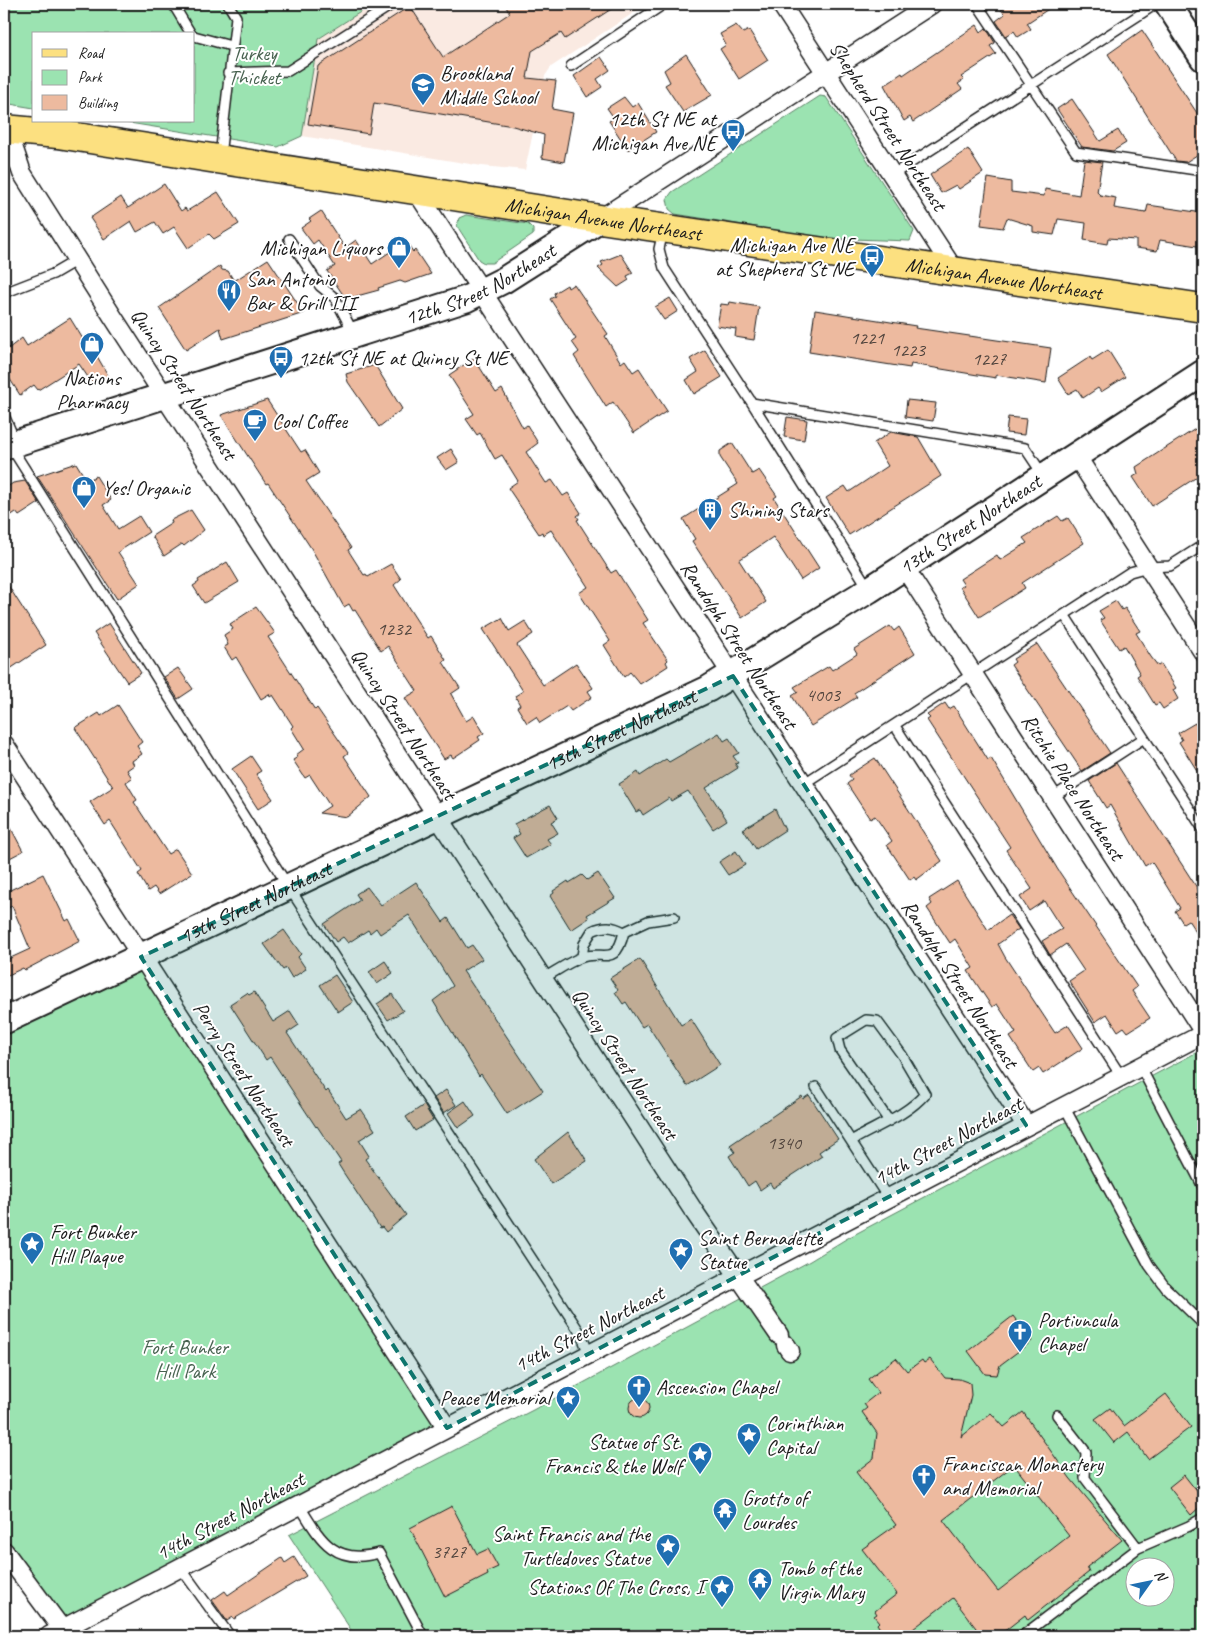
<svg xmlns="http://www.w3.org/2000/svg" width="1207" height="1640" viewBox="0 0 1207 1640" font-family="Caveat,sans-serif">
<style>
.built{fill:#faeae2}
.green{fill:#9be3b1;stroke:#5c8066;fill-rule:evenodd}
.building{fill:#edba9f;stroke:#1c1c1c;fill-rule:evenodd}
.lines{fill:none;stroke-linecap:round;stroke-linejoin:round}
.lane-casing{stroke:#1c1c1c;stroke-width:12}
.street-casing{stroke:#1c1c1c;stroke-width:21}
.secondary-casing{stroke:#1c1c1c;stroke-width:29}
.primary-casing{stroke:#1c1c1c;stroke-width:31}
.lane{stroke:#fff;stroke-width:9}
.street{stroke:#fff;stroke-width:18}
.secondary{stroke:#fff;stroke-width:25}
.primary{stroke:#fce080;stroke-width:28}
.marked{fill:#0f766e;fill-opacity:0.2;stroke:#0f766e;stroke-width:4;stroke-dasharray:10 6;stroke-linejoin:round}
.labels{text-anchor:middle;stroke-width:4;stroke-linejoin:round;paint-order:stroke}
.number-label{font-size:19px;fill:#50443d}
.park-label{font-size:21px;fill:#486250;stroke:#fff}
.poi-label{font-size:21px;fill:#1c1c1c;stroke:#fff;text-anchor:start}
.street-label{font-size:21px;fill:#1c1c1c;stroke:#fff}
</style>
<rect width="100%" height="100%" fill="#fff"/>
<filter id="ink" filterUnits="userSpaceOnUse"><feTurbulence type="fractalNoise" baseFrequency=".02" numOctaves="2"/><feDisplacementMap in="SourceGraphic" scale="10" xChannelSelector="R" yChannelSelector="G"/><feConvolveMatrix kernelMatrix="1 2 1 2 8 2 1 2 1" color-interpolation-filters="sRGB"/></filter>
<g filter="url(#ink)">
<path class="built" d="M373,4H647L551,67L545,76L525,170L482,166L302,136L318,39Z"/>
<path class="green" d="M4,4H373L318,39L302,136L278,147L117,121H194V34H34V108L4,103Z
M820,96L826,97L914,231L910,241L824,238L675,214L669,209L667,199L672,192Z
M466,215L528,224L533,229V235L492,263H484L479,260L457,226L459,218Z
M141,957L447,1428L62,1629L4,1551V1021Z
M1203,1049V1636H355L289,1535L533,1410L810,1261L846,1239ZM1134,1568H1164V1598H1134Z"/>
<path class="building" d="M504,4H619L565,39L561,33L532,51L527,78L556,81L552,109L573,113L564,162L542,158L544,135L513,126L374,103L369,134L308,124L318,66L410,6L443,57L510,13Z
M1010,4H1056L1027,23L1031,29L1018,37L1014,31L1006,36L996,21L1005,14L1001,10Z
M736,25L743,33L749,30L768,60L739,79L720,49L726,45L720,34Z
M977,25L981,32L986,28L995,43L990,46L996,54L961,77L964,80L958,84L962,89L913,122L910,117L904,121L884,85L902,73L903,75Z
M1142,30L1203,122V151L1186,162L1176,161L1108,54Z
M686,54L712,95L683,112L665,85L670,82L664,70Z
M601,57L610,70L597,79L602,87L587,97L574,76Z
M624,97L632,107L638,103L656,132L628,150L609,121L614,118L607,108Z
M1072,99L1100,141L1118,130L1126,143L1113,151L1082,147L1057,109Z
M968,149L983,173L959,189L956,185L941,193L930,175Z
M1084,160L1102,162L1097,192L1100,195L1116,198L1114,208L1146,213L1148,205L1203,213V247L1160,240L1157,251L1136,248V240L1108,238L1107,244L1084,240L1086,223L1058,219L1054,235L1033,232V226L1007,218L1003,228L981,225L988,178L1011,182V192L1044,196L1045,189L1079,195Z
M164,184L181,211L185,208L187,211L218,192L239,224L214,239L209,234L188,248L174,227L163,234L155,222L137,232L131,221L104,239L90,218L121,197L128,208Z
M321,211L345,248L356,240L372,264L406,241L413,252L415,250L431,274L405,283L400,281L378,288L379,290L346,299L327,271L335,266L318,240L313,244L301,228L311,221L309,219Z
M621,254L633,273L627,276L629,280L618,287L598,268L603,265L601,262Z
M268,259L304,313L223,339L220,328L186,350L159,308L220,266L222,270L228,271L234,281Z
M574,284L608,334L605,336L621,363L625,360L633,372L639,368L667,411L634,433L613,402L606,407L587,377L574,356L579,352L572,342L576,339L550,299L555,296L554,293L567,285L568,288Z
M670,298L678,311L664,320L655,307Z
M730,302L759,307L754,340L735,337L736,329L717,326L721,304L729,305Z
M815,310L916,326L915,328L1051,348L1046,383L996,375V378L911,364L910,368L809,352Z
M70,318L91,352L94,351L109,377L92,383L79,364L38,390L34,385L20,395L4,370V352L22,338L27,346Z
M705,350L722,377L694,394L686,380L698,372L690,359Z
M1108,350L1125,377L1101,392L1098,388L1083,398L1077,389L1068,394L1058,378L1090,357L1092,360Z
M474,358L496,393L502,389L523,428L527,425L538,443L526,452L546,483L552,480L563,496L568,493L581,513L577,516L579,519L577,520L611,573L616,570L648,620L643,623L668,660L666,662L668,666L640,684L630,672L624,677L604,645L610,641L579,593L588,587L551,530L543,535L542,532L539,534L508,488L518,481L502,455L495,459L480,433L477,435L466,419L474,414L449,375Z
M375,365L402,409L379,427L348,382L346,374Z
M267,400L301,452L305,450L319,473L306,481L351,548L348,550L364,575L366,574L368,577L391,564L401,579L394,585L428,638L431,636L446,660L443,662L460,688L451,694L466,721L474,716L484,733L478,737L480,740L453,758L451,755L444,759L405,698L417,691L388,646L381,651L355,610L353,611L349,604L344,607L311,548L268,483L266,484L221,415Z
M907,400L936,403L933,421L905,417Z
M787,417L807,420L804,440L784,437Z
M1008,417L1026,419L1024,435L1006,433Z
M1203,424V473L1152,506L1133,477L1138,474L1136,467Z
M891,432L918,437L941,476L849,535L826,498L845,486L849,492L888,466L874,443Z
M732,443L752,474L759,470L777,496L774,498L819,568L801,580L773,537L739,560L766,602L742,618L692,541L695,539L683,519L738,484L720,457V451Z
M451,449L459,462L446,470L437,458Z
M76,463L87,481L96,476L111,500L103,505L118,529L139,516L149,532L118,552L139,584L117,599L37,476Z
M25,481L39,503L19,516L16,512L4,520V489L13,483Z
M191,510L204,530L184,546L182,544L164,556L152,536L172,523L171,520Z
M1058,516L1062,521L1068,518L1084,543L1022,583L1025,588L979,617L960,587L964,585L960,579L997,555L1000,560L1027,543L1023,538Z
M227,562L239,582L204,603L193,586L199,582L198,580Z
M4,579L46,645L4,673Z
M1116,601L1122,610L1125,608L1140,631L1136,633L1151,657L1158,666L1161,664L1176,688L1173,690L1178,699L1163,709L1159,703L1155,705L1137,676L1140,674L1124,646L1119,649L1100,620L1104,618L1099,611Z
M256,607L275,633L268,637L315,710L317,708L348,753L344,756L371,797L347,817L319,813L330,806L311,777L310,775L305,778L293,760L298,757L296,755L304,749L291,728L293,726L273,695L270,697L269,694L261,699L236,657L232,660L224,647L228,645L224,635L233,629L230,624Z
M502,618L509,631L525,621L533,634L517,645L543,685L576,663L593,688L588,691L592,697L571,711L567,706L540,723L536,717L527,723L517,707L520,705L515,696L523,691L483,629Z
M109,623L141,673L127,682L94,633Z
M890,626L894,631L899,627L915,653L854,693L857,697L811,726L792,696L798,692L794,687L829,666L832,670L857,654L854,649Z
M1037,644L1110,753L1082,771L1011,665L1015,662L1013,659Z
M178,668L193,689L178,699L164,677Z
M945,703L949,709L954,706L988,760L991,758L1058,870L1137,987L1132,991L1150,1018L1128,1032L1124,1027L1118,1031L1107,1014L1095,1022L1069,981L1084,971L1066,944L1050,955L1042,941L1062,929L1044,901L1029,911L1020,897L1032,889L1006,850L1010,847L927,720L930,718L927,715Z
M118,705L142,742L137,746L142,754L132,761L134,765L127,770L132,778L126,782L137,800L134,802L168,854L176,849L192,873L159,894L154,887L148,891L138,874L142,871L110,821L105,825L90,802L113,787L75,728L99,713L101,716Z
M1195,723L1203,737V780L1179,742L1182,740L1178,733Z
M719,733L724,741L729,738L739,753L733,756L738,763L735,764L738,768L706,788L727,820L713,829L688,791L671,801L669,798L643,815L640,810L636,812L619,784L638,772L640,776L666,759L669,762Z
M251,756L261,771L256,774L273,799L258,809L232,769Z
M875,758L942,861L916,880L914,877L910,880L887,845L892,841L875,816L870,819L847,784L852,780L849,775Z
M1116,763L1203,897V943L1188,920L1183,923L1175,911L1180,908L1153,864L1151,862L1145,866L1110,805L1106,808L1089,781Z
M550,805L558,818L551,822L558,833L547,839L551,844L526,858L513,838L520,834L514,824Z
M775,809L785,830L756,849L743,829Z
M4,815L23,851L4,861Z
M736,851L745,865L728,875L719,862Z
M598,873L615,898L587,915L589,918L571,930L550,896L554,893L553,891L568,881L569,883L582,875L587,880Z
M43,874L66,921L69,919L80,941L25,970L23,968L4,977V961L30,949L12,906L8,908L4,893Z
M957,881L988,930L1009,915L1019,929L998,944L1005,957L1055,1033L1068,1025L1083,1048L1043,1074L1039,1068L1033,1072L1010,1037L1016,1033L997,1004L992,1007L968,971L973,968L955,939L950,943L927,908L932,904L929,899Z
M416,882L443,922L448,918L467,948L472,945L482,959L463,971L543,1091L507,1114L481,1074L479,1076L433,1001L453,986L409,915L380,934L376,928L370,933L368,930L348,943L343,937L336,942L324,924L360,900L356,894L367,887L381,905Z
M284,930L301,954L298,957L306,969L292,978L286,968L283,970L264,944Z
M640,959L681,1025L691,1019L720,1065L687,1086L647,1024L642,1027L626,1002L623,1004L615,992L618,990L610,978Z
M385,961L393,973L377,984L369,972Z
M335,975L353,1002L338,1012L320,985Z
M254,992L273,1022L290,1011L299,1025L287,1033L326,1092L328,1090L346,1118L361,1109L375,1130L359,1140L369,1156L365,1159L406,1215L386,1232L382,1227L380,1228L343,1172L338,1164L341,1162L317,1126L316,1127L270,1057L266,1060L230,1004L247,993L249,995Z
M392,994L403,1011L388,1020L377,1004Z
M446,1090L456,1105L444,1113L434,1098Z
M809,1095L838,1139L819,1152L822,1156L773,1188L770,1183L760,1190L755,1181L748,1186L729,1156L735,1152L730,1145L802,1096L803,1099Z
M465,1101L475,1116L458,1128L448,1113Z
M424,1105L433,1120L415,1131L406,1117Z
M568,1132L587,1161L551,1184L534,1159Z
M1013,1316L1032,1341L1000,1365L997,1375L985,1374L968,1351Z
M896,1358L907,1371L922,1360L924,1363L930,1359L945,1378L959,1379L970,1383L971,1395L961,1437L991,1413L1004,1427L1023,1412L1070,1478L1122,1540L1087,1567L1089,1572L1028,1620L1025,1615L998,1636H982L953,1598L913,1629L918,1636H885L877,1624L879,1622L874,1616L877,1614L875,1611L897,1594L862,1549L896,1525L856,1472L874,1458L877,1433L862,1412L867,1408L864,1404L878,1393L868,1379ZM1014,1465L1069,1536L998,1591L943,1520Z
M1166,1394L1191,1427L1148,1459L1128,1432L1114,1443L1095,1419L1110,1408L1124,1426Z
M629 1408a10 10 0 1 1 20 0a10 10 0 1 1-20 0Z
M1184,1475L1203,1499V1504L1191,1515L1169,1487Z
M452,1506L477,1554L488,1549L498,1567L487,1572L488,1575L445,1597L410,1528Z
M294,1557L306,1576L234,1619L233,1617L227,1621L212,1600L225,1591L228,1595L282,1558L285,1563Z"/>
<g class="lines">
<defs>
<path id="lane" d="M173,4L191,34
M977,4L1076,152L1203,171
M194,36L231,46
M571,66L664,4
M228,73L288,71L393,4
M220,156L236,17L228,4
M892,175L1156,4
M663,231L659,249L664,268L752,403L869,589
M289,239L320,286L335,298L353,332
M4,293L53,274L77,260
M752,403L1025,448L1043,475
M4,415L16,443
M11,447L288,886L581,1334L589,1354
M1065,616L1203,829
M895,726L1121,1076
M803,784L1130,572L1148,567L1170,566L1203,545
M1053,797L1144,738
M624,932L648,921L674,917
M542,979C555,972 567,963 580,958C602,948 615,970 624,932C613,926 604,925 592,931L584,944L582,956
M1140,1066L1203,1187
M816,1087L888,1198
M1064,1106L1149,1265L1166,1288L1203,1324
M851,1141C876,1126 906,1116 925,1094L902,1055L877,1021L866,1020L837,1038L840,1050L889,1121
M1057,1415L1086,1452L1085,1478L1138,1548
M299,1505C320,1539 334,1566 379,1553L423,1636
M180,1567L230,1636
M1022,1636L1138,1548L1189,1526L1203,1518"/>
<path id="street" d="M781,4L956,273
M7,129L22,173L113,317L695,1213L779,1335
M415,189L1026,1125
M600,219L932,4
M1077,457L1203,652
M904,567L1203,1031
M4,744L447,1428
M786,1345L790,1351
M4,1551L67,1636
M49,1636L1203,1034"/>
<g id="secondary">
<path d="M1168,4L1203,58"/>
<path id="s1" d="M4,447L466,299L504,280L600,219"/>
<path id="s2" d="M4,1021L708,689L869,590L1203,373"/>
</g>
<g id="primary">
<path id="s3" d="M4,129L58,134L600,219L1203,308"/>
</g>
</defs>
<use href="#lane" class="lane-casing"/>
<use href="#street" class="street-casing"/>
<use href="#secondary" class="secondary-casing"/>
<use href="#primary" class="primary-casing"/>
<use href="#lane" class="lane"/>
<use href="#street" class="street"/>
<use href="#secondary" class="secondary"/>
<use href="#primary" class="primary"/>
</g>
</g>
<path class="marked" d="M733,676L1026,1125L447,1428L141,957Z"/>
<defs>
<symbol id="school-pin" viewBox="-11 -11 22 30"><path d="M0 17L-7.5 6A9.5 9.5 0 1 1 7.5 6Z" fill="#1f6fb2" stroke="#fff"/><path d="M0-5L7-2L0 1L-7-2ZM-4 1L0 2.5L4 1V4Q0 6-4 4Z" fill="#fff"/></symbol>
<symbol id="bus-pin" viewBox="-11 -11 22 30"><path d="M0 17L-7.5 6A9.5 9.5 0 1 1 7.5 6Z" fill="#1f6fb2" stroke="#fff"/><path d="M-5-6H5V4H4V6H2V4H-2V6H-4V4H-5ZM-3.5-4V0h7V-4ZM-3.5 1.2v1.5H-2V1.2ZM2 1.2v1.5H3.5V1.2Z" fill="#fff"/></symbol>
<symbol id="shop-pin" viewBox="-11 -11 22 30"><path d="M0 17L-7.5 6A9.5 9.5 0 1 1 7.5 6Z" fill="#1f6fb2" stroke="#fff"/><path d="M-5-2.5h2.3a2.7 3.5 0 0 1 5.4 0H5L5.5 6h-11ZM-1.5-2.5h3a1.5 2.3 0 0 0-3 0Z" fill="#fff"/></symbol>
<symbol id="restaurant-pin" viewBox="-11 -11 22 30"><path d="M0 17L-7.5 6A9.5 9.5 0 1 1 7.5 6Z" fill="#1f6fb2" stroke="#fff"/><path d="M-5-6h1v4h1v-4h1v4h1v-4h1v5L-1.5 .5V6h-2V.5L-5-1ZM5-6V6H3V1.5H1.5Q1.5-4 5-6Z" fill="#fff"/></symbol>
<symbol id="cafe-pin" viewBox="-11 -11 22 30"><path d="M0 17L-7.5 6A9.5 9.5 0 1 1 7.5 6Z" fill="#1f6fb2" stroke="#fff"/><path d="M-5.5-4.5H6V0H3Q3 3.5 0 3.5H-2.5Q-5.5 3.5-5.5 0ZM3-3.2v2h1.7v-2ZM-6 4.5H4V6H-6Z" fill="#fff"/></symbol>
<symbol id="building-pin" viewBox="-11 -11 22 30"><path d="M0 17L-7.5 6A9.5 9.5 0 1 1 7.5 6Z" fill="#1f6fb2" stroke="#fff"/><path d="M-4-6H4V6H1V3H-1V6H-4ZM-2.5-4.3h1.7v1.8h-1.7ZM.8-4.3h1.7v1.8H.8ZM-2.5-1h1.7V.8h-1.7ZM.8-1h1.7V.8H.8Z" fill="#fff"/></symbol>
<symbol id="sight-pin" viewBox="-11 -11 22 30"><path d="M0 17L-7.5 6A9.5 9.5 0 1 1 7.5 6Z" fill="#1f6fb2" stroke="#fff"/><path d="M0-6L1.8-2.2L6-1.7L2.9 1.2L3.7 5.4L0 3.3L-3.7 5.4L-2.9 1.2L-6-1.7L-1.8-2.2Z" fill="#fff"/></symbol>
<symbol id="church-pin" viewBox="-11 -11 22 30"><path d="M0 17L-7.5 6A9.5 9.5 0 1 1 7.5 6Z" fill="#1f6fb2" stroke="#fff"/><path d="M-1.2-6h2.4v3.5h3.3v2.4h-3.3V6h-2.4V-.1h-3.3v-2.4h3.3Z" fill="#fff"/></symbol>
<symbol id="temple-pin" viewBox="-11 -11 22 30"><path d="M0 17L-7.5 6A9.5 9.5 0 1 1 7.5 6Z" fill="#1f6fb2" stroke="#fff"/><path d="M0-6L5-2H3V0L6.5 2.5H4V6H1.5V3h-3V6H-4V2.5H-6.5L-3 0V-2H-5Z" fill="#fff"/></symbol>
</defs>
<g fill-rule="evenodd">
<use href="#school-pin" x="409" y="71" width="28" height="38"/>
<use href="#bus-pin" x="719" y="117" width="28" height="38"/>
<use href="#shop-pin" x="385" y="234" width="28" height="38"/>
<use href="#bus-pin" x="858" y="243" width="28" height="38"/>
<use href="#restaurant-pin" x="215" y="277" width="28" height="38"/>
<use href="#shop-pin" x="78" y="330" width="28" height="38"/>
<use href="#bus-pin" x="267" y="344" width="28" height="38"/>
<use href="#cafe-pin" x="241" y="407" width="28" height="38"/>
<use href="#shop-pin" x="70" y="474" width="28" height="38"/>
<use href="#building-pin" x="696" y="496" width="28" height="38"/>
<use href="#sight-pin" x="18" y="1230" width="28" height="38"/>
<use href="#sight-pin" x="667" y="1236" width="28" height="38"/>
<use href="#church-pin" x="1006" y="1318" width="28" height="38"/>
<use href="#church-pin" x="625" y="1373" width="28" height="38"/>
<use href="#sight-pin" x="554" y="1384" width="28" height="38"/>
<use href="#sight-pin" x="735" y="1421" width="28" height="38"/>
<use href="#sight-pin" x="686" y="1440" width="28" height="38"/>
<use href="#church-pin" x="910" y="1462" width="28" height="38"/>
<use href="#temple-pin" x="711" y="1496" width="28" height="38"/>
<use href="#sight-pin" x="654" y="1532" width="28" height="38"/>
<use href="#temple-pin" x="746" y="1566" width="28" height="38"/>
<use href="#sight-pin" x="708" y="1573" width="28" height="38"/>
</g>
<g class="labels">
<g class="number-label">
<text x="867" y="344">1221</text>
<text x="908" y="356">1223</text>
<text x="989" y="365">1227</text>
<text x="394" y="635">1232</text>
<text x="823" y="701">4003</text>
<text x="784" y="1149">1340</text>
<text x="449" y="1558">3727</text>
</g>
<g class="park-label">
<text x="254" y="60">Turkey<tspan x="254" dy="24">Thicket</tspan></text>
<text x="185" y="1354">Fort Bunker<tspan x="185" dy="24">Hill Park</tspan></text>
</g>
<g class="poi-label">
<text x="440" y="80">Brookland<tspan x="440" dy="24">Middle School</tspan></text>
<text x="716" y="126" text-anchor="end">12th St NE at<tspan x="716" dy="24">Michigan Ave NE</tspan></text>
<text x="854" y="252" text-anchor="end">Michigan Ave NE<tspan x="854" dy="24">at Shepherd St NE</tspan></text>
<text x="382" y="255" text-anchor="end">Michigan Liquors</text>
<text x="246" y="286">San Antonio<tspan x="246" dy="24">Bar &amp; Grill III</tspan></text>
<text x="298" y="365">12th St NE at Quincy St NE</text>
<text x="92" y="385" text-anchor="middle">Nations<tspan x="92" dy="24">Pharmacy</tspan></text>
<text x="272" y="428">Cool Coffee</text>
<text x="102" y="495">Yes! Organic</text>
<text x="728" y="517">Shining Stars</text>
<text x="50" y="1239">Fort Bunker<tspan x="50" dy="24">Hill Plaque</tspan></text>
<text x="698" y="1245">Saint Bernadette<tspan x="698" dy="24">Statue</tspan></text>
<text x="1038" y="1327">Portiuncula<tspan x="1038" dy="24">Chapel</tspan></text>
<text x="656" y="1394">Ascension Chapel</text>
<text x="550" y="1405" text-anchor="end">Peace Memorial</text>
<text x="766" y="1430">Corinthian<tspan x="766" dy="24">Capital</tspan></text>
<text x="682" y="1449" text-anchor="end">Statue of St.<tspan x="682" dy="24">Francis &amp; the Wolf</tspan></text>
<text x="942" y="1471">Franciscan Monastery<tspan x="942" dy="24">and Memorial</tspan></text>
<text x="742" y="1505">Grotto of<tspan x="742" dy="24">Lourdes</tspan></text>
<text x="650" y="1541" text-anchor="end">Saint Francis and the<tspan x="650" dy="24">Turtledoves Statue</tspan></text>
<text x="778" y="1575">Tomb of the<tspan x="778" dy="24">Virgin Mary</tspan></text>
<text x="704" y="1594" text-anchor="end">Stations Of The Cross, I</text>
</g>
<g class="street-label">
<text transform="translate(888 126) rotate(57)" y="7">Shepherd Street Northeast</text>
<text dy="7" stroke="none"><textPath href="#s3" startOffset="606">Michigan Avenue Northeast</textPath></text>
<text dy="7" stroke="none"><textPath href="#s3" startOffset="1011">Michigan Avenue Northeast</textPath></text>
<text dy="7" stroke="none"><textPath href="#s1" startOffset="504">12th Street Northeast</textPath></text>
<text transform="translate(184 384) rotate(57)" y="7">Quincy Street Northeast</text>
<text dy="7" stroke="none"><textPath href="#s2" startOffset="1088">13th Street Northeast</textPath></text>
<text transform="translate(739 645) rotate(57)" y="7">Randolph Street Northeast</text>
<text transform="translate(404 724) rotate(57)" y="7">Quincy Street Northeast</text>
<text dy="7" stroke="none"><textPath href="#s2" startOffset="682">13th Street Northeast</textPath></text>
<text transform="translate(1073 787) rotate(57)" y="7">Ritchie Place Northeast</text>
<text dy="7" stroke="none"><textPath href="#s2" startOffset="278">13th Street Northeast</textPath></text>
<text transform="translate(960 984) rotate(57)" y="7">Randolph Street Northeast</text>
<text transform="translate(625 1064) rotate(57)" y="7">Quincy Street Northeast</text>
<text transform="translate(244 1074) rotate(57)" y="7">Perry Street Northeast</text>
<text transform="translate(948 1141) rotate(-28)" y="7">14th Street Northeast</text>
<text transform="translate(589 1329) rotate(-27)" y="7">14th Street Northeast</text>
<text transform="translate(230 1516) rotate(-28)" y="7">14th Street Northeast</text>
</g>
</g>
<rect width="1207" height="1640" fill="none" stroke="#fff" stroke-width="20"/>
<rect x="10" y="10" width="1187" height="1620" fill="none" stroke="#1c1c1c" stroke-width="2" filter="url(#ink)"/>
<rect x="32" y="32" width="162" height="90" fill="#ffffff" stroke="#a4a4a4"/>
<rect x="42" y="49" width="25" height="8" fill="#fce080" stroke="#a4a4a4"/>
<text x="78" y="58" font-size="15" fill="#1c1c1c">Road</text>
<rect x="42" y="70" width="25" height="15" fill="#9be3b1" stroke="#a4a4a4"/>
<text x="78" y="82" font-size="15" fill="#1c1c1c">Park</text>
<rect x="42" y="95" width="25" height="15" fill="#edba9f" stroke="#a4a4a4"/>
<text x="78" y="108" font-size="15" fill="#1c1c1c">Building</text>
<g transform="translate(1150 1582) rotate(57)"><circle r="24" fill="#ffffff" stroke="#a4a4a4"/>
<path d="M0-4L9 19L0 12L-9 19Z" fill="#1f6fb2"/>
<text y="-8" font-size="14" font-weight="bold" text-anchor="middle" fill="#1c1c1c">N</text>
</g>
</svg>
